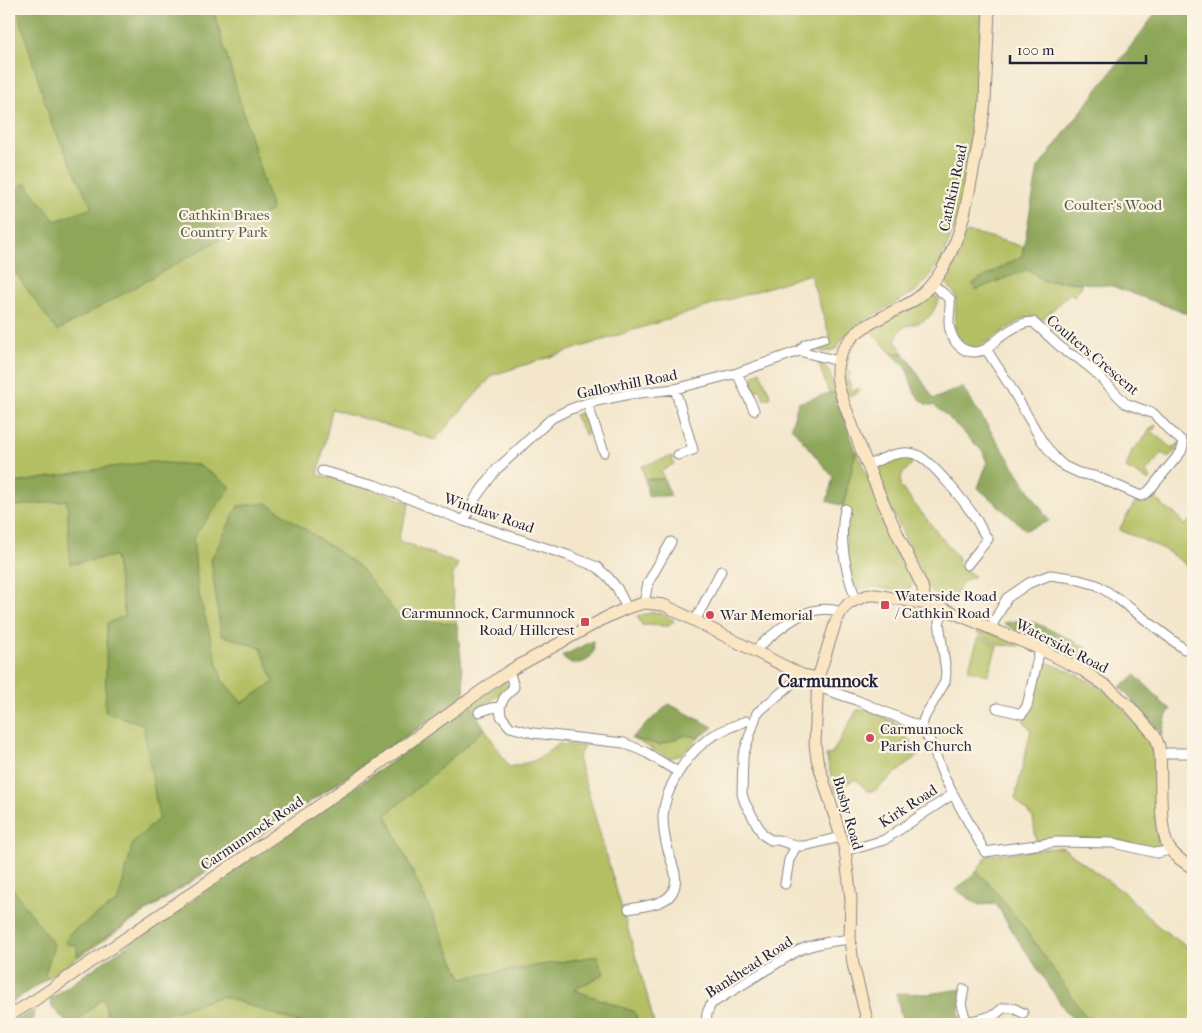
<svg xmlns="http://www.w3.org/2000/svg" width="1202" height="1033" viewBox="0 0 1202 1033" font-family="'IM FELL French Canon',serif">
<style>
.green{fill:#b2bf62;stroke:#6a704e}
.forest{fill:#8da658;stroke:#58644a}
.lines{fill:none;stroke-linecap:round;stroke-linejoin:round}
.street-casing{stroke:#8a8483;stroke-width:11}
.secondary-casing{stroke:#8a8483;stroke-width:13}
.street{stroke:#fff;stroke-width:9}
.secondary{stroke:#fbe6c4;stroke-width:11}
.poi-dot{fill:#d1495b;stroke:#fcf5e5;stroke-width:2}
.labels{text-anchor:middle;stroke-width:4.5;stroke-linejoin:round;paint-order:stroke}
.street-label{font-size:15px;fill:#22223b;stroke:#fcf5e5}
.park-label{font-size:15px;fill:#545949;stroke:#fcf5e5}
.poi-label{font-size:15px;fill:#22223b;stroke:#fcf5e5;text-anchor:start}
.quarter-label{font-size:18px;font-weight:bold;fill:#22223b;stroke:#fcf5e5}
</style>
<rect width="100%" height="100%" fill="#fcf5e5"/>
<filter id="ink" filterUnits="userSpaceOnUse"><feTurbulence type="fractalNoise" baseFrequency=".02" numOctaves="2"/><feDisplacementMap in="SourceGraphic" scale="10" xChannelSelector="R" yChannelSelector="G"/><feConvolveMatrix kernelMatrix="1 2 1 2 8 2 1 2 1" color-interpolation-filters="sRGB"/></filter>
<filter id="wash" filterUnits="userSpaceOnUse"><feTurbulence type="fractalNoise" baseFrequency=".0096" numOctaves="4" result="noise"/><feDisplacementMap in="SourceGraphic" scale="20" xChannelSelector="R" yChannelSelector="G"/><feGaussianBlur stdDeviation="1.12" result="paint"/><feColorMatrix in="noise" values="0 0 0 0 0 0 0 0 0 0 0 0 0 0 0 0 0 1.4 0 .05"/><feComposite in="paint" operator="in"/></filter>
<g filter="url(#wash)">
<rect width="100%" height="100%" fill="#f3e6cb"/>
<path class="green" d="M9,9H982L972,151L957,221L940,263L928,279L915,292L861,322L845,335L836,349L825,352L810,348L830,337L810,274L493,375L435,440L332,409L318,475C351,480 380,491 410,503L398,540L458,564L453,575L452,587L465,696L387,750L9,1004Z
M967,232L987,236L1024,247L1022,256L973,284L1028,269L1044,281L1081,283L1082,286L1074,296L1070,293L1040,322L1033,317L1024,318L979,347C966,350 957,339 955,327C953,318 957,308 955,299L957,297L945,281L946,277L958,260L954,258Z
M930,295H934L940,299C935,305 934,314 926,319C912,328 901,321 895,341L904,353H891L869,329Z
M857,340L849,352L847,368L851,374L847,376L852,391L859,388V389L858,393L850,396L846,393C841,372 840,355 857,340Z
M818,362C833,368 830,379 835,393H829Z
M760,371L771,397L764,400L761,390L752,391C751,382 750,375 760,371Z
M579,413C588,417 594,429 586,436L574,415Z
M1155,425L1156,426L1152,432L1172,448L1180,443C1178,449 1173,454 1168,458L1162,453L1146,472L1151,478L1149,481L1126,468L1132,450L1142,441L1150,429Z
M856,451L913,578L911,588L904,591L872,587L856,590L849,568L843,506Z
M672,456L674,464L661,471L664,479H645L642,466Z
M906,459L914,461L901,476L900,486L958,558V564L974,576L964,581L951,602L934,594L929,589L876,476C879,461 894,461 906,459Z
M1152,495L1167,509L1177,515L1184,526L1193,518V579L1184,563L1162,548L1119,530L1135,502C1143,502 1147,501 1152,495Z
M654,612L661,613L674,621L669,626L642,625L637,616Z
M966,625L1005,638L1020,646L999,645L966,626Z
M979,636L997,646L988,675L968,670Z
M1042,661L1065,669L1091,682L1104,691L1117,701L1149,740L1155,760L1157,836L1161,847C1145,851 1127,841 1111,839C1086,837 1062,839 1036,841L1033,818L1015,799L1031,730L1023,720L1029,713L1040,663Z
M503,682H506L508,685V688L475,712L471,706Z
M857,710H869L911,730L906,737L922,752L874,791H867L856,779L847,783L836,794L826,755L832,754Z
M485,729L509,767L534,761L559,744L584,746L578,758L647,995L654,1024H638L635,1012L573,990L597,956L462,978L386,815Z
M686,735L699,738L684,752L678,756L670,758L631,738L659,745Z
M1062,847L1127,895L1158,926L1193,951V1024H1117L1086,1017C1051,968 1019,914 977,871L988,855Z
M222,996L303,1024H74L104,997L150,1020Z"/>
<path class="forest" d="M17,9H213L272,210L57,331L9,264V192L26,183L55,221L92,208L51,122Z
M1159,9H1193V314L1186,313L1112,286L1066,281H1044L1028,269L976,290L972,284L1022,256L1038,168Z
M891,353H904L934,399L962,387L963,388L1049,521L1026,530L978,488L987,463L983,452L947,416L935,406L925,404L915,394L906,367Z
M829,393H835L856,451L843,506L827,501L833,477L791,427L798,403Z
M151,462L198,465L231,487L193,538L198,591L222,680L242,703L274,682L261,648L221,635L211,560L238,506L267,503L358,565L400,618L457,624L465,696L240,849L77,956V945H68L65,942L70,933L118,901L133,843L159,818L143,724L105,712L107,623L125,616L115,556L70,564L67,500L9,507V484L111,467Z
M645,479H664L671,496H648Z
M1022,620L1036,623L1086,647L1087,664L1011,628L1004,623Z
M593,641C593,644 594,646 594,649C591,665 569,669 562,656Z
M1135,675L1160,699L1159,701L1171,709L1167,715L1162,734L1120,687Z
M669,704L713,727L699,738L686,735L659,745L631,738Z
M471,706L485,729L386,815L462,978L597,956L604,974L574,990L635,1012L638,1024H303L222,996L150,1020L107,1015L103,997L74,1024H68L52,1007L50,999Z
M977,871C1018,913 1052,969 1086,1017L1117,1024H1080L1067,1013L1013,932L996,904L979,905L956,890Z
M9,884L54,945L45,974L49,977L9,1004Z
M961,989L959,1012L962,1024H903L896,993L928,994Z
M34,1010L32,1024H10Z"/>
</g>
<g filter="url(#ink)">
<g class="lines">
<defs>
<path id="street" d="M932,284L950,299C951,309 947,321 950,330C955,348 969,357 986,349L1010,386L1042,441L1055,458L1064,466L1079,473L1098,477L1141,496L1148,492L1181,452L1183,446L1182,441L1168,429L1154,414L1125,403L1094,371L1078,358L1066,352L1033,322C1016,322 998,339 986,349
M799,351L806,344L824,338
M737,373L754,410
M675,389L693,450L678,455
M587,403L604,452
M867,466C881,459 899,449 915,454C930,458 967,505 976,519C980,526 982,532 988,539L967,565
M322,471L375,485L464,521L567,555L597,567L608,577L617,588L627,608
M845,509C838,540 846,571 856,600
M464,521L476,497L496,470L552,418L568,410L587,403L630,394L675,389L737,373L799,351L839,361
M644,603L648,583L671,542
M696,619L721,571
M991,627L1007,598L1029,583L1050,575L1072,578L1097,585L1117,598L1184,649
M755,650C778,630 807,600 841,612
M509,671L514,687L504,698L500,707L501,716L510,727L533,733L624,743L647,753L678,772
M802,675L757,713L743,756L742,794L745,803L763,835L771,840H778L796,846H804L841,837
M818,687L856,700L921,727L930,741L944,777L953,794L884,840L864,846L845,850
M997,708L1022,714L1027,706L1040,649
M479,712L491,708L500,707
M921,727L925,716L945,682L946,672L939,622L945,609
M1160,755L1170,753H1193
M953,794L985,852L1057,842L1113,843L1157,853L1170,850
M785,884L789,860L796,846
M629,909C642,906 667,905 673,891C680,877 671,863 668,850C665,840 663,827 663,816C665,788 686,755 708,739C719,731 733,726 746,721
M964,989L961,1004L967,1024
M966,1022L985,1018L996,1014L1003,1008H1013L1023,1013
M706,1024L707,1013L711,1004L792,954C810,943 830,942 850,939"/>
<path id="secondary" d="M923,602L924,594L922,586C896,531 870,477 850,419C844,404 836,385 837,368C842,327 887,318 916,299C927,291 934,282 941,271C961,238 966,208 973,171C977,151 981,131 984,111C986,100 985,88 986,77C987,54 988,31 989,9
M9,1016L38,998L355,781L509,671L607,617L627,608L644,603L664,605L802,675L818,678
M868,1024L853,964L850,939L851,899L845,850L817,759L815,744L818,678L836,621L841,612L849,603L868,595H876L937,606L1040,649L1082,670L1109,688L1131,708L1155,736L1159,746L1160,755C1162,777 1158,830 1169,848C1175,856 1184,863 1193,868"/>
</defs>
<use href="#street" class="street-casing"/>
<use href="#secondary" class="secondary-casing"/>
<use href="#street" class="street"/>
<use href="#secondary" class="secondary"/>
</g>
</g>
<g class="poi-dot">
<rect x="880" y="600" width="10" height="10" rx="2.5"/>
<circle cx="710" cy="615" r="5"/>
<rect x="580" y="617" width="10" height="10" rx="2.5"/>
<circle cx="870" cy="738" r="5"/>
</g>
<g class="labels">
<g class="street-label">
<text transform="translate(953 188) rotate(-78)" y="5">Cathkin Road</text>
<text transform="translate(1093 355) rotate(40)" y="5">Coulters Crescent</text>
<text transform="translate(627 384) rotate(-11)" y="5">Gallowhill Road</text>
<text transform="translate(489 513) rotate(19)" y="5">Windlaw Road</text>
<text transform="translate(1062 646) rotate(27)" y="5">Waterside Road</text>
<text transform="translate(908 806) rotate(-33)" y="5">Kirk Road</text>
<text transform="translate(848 813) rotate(74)" y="5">Busby Road</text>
<text transform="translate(252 833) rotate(-34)" y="5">Carmunnock Road</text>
<text transform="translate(749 967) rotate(-33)" y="5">Bankhead Road</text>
</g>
<g class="park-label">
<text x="1113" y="210">Coulter's Wood</text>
<text x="224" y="220">Cathkin Braes<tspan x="224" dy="17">Country Park</tspan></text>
</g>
<g class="poi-label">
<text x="895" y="601">Waterside Road<tspan x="895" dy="17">/ Cathkin Road</tspan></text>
<text x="575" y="618" text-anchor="end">Carmunnock, Carmunnock<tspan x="575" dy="17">Road/ Hillcrest</tspan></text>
<text x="720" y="620">War Memorial</text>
<text x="880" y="734">Carmunnock<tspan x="880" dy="17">Parish Church</tspan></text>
</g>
<g class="quarter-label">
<text x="828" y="687">Carmunnock</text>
</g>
</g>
<rect width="1202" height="1033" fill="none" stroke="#fcf5e5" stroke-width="30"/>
<path d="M1010 55v8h136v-8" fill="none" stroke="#22223b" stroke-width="2.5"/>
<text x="1017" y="55" font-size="15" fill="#22223b" stroke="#fcf5e5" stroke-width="4" paint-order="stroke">100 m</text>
</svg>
